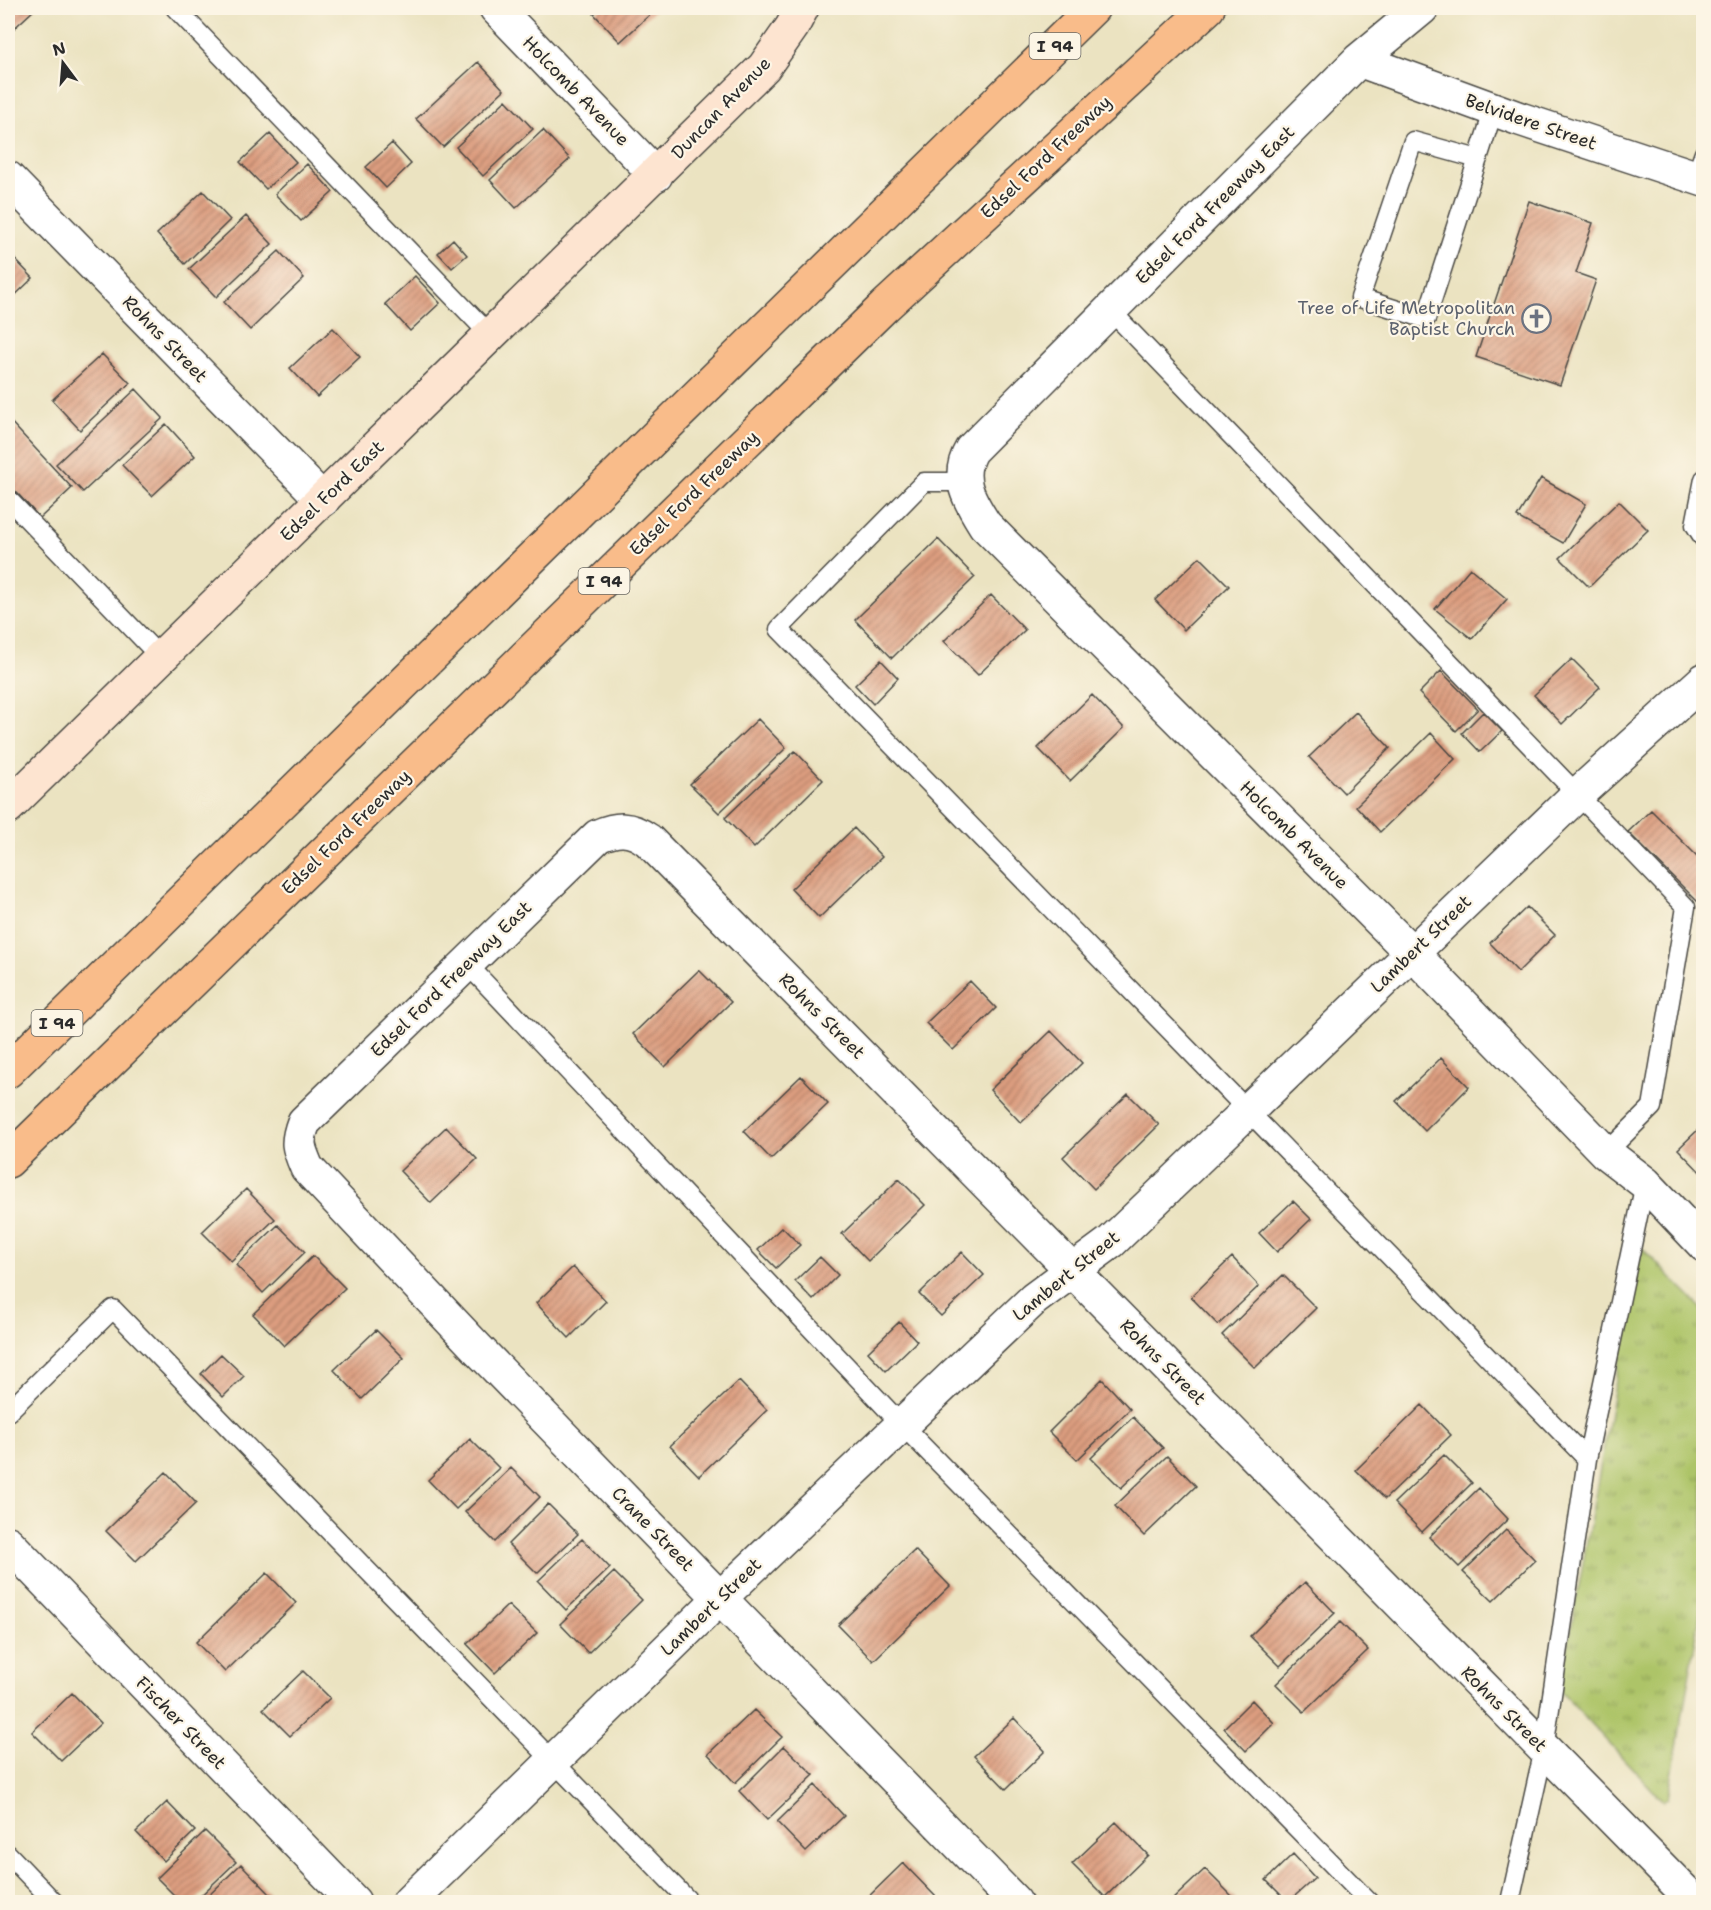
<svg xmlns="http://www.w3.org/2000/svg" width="1711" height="1910" viewBox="0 0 1711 1910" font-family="'Shantell Sans',sans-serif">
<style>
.grass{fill:url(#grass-tufts);stroke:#6c784a;stroke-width:1.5}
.building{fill:url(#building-hatch)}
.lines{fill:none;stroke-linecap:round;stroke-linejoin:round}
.lane-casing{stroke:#484742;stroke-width:21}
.street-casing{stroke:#484742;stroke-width:36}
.secondary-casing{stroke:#484742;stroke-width:36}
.highway-casing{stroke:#484742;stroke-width:36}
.lane{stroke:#fff;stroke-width:18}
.street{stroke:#fff;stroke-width:33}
.secondary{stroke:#fde4d0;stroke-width:33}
.highway{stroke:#f9bc8a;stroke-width:33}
.labels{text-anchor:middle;stroke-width:4.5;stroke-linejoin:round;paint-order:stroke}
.shield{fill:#fcf5e5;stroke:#6a6863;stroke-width:1.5}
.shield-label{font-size:16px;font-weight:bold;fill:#2b2b2b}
.street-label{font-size:18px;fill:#2b2b2b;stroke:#fcf5e5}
.worship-label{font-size:18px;fill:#5b616d;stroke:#fcf5e5;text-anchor:end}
</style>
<defs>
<pattern id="grass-tufts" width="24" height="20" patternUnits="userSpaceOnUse" patternTransform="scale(1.5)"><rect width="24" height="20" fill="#adc468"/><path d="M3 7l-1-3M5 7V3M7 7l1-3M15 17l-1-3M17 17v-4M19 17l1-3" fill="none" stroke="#8d9f56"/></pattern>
<pattern id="building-hatch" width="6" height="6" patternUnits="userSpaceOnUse" patternTransform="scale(1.5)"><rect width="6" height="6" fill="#dc9d7f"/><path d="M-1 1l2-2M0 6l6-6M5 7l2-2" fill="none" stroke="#b38068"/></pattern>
</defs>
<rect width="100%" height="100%" fill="#fcf5e5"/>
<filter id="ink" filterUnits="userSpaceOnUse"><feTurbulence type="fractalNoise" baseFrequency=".0167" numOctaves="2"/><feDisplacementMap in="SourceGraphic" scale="12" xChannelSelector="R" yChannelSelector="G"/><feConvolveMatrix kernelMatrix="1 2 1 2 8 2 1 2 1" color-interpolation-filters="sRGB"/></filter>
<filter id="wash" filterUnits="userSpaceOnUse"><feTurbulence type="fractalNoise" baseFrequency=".008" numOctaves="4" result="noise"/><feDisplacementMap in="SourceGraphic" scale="24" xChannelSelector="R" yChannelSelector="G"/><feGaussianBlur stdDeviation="1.35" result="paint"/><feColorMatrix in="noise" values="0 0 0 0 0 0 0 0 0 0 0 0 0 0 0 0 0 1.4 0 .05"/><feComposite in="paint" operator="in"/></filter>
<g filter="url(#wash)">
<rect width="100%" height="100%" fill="#ebe3c1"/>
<path class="grass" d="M1640,1246L1703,1310V1598L1668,1798L1663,1801L1560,1691Z"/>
<g id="blocks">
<path class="building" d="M8,8H36L8,34Z
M600,8H657L620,42L594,14Z
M478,62L504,90L443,147L416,119Z
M506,100L533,129L483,176L456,147Z
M543,130L570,159L516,208L490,180Z
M270,134L296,162L266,189L240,162Z
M392,143L411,164L386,188L366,167Z
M307,164L333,192L301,221L275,194Z
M203,191L230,220L185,264L157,234Z
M1529,201L1593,223L1576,273L1596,280L1560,385L1476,357Z
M246,216L272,244L216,297L189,269Z
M453,239L467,255L452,268L438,253Z
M279,251L304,278L250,330L224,302Z
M8,252L33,278L8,302Z
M415,276L440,303L410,331L385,304Z
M333,328L360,357L317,397L290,368Z
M102,354L130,383L80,430L52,400Z
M136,389L163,418L83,492L56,464Z
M8,419L72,488L40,518L8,483Z
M166,424L195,456L152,496L122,465Z
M1541,478L1586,504L1563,543L1517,517Z
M1619,501L1648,530L1589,587L1560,558Z
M938,539L975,577L892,658L855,620Z
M1200,557L1229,586L1184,630L1155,600Z
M1470,568L1507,599L1472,639L1435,609Z
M991,595L1025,630L978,675L944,641Z
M1572,659L1600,687L1562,724L1534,695Z
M881,660L898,678L873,704L855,685Z
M1441,671L1478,709L1456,731L1419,693Z
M1092,695L1124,728L1070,781L1038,748Z
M1356,712L1390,748L1344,793L1309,757Z
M1483,712L1502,731L1480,752L1462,733Z
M758,719L786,748L719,813L690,784Z
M1431,733L1455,759L1380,832L1356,806Z
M795,751L823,780L754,848L725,818Z
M1651,810L1704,863V908L1628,832Z
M854,828L882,857L819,918L791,889Z
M1527,907L1555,935L1518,972L1490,943Z
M699,970L731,1002L665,1067L633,1034Z
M970,981L996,1008L953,1050L926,1023Z
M1051,1031L1082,1063L1021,1123L990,1090Z
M1441,1058L1469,1087L1425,1131L1396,1101Z
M801,1076L828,1104L771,1159L744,1131Z
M1128,1094L1159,1125L1094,1189L1063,1157Z
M1704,1124V1176L1678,1149Z
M446,1127L477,1159L431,1203L400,1171Z
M899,1179L925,1205L868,1261L842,1234Z
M246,1189L275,1219L231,1261L202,1232Z
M1293,1201L1311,1219L1277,1252L1259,1233Z
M278,1225L305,1252L263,1293L236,1265Z
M782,1227L800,1245L776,1268L758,1250Z
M962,1252L984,1275L941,1316L919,1294Z
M313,1256L345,1288L284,1346L253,1314Z
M820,1257L838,1275L813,1300L795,1281Z
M1232,1257L1259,1286L1218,1325L1191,1297Z
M573,1267L606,1301L569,1338L536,1303Z
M1283,1275L1316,1308L1255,1368L1222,1335Z
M899,1322L917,1341L886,1371L868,1352Z
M376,1330L404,1358L362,1399L334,1370Z
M221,1354L244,1376L223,1397L201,1374Z
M1102,1379L1130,1409L1077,1460L1049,1432Z
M739,1381L767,1410L699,1476L670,1446Z
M1422,1405L1451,1435L1385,1499L1356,1470Z
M1133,1417L1163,1448L1121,1488L1091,1458Z
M470,1439L499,1468L456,1509L428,1480Z
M1444,1455L1472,1483L1422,1532L1394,1503Z
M1167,1456L1196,1486L1144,1536L1115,1506Z
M511,1468L540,1497L495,1542L465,1512Z
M166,1472L196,1503L136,1561L106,1531Z
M1479,1488L1508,1519L1459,1567L1429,1537Z
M548,1504L578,1534L537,1573L508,1544Z
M1506,1530L1535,1560L1493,1601L1463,1572Z
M582,1539L610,1568L566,1610L538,1581Z
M915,1550L950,1586L873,1661L838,1625Z
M614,1572L642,1600L588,1653L560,1624Z
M267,1573L296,1603L225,1672L196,1642Z
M1305,1582L1335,1613L1280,1666L1250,1636Z
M508,1605L537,1633L495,1673L467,1644Z
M1340,1622L1368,1650L1304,1712L1276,1684Z
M303,1671L330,1698L290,1736L263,1709Z
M72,1693L101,1723L61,1761L32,1732Z
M1252,1700L1274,1723L1246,1751L1224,1728Z
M754,1710L782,1737L735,1783L708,1754Z
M1014,1718L1045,1751L1006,1789L974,1756Z
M784,1746L814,1775L767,1820L739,1791Z
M815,1785L844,1816L806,1852L777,1822Z
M167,1802L195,1831L164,1861L136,1832Z
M1116,1822L1148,1855L1105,1897L1072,1864Z
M205,1831L236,1862L194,1902H181L157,1878Z
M1293,1854L1315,1878L1288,1902L1266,1880Z
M903,1863L936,1897L931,1902H863Z
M241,1864L272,1896L266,1902H202Z
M1205,1869L1237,1901L1170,1902Z"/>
</g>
</g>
<g filter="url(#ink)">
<use href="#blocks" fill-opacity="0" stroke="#484742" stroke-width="1.5"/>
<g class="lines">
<defs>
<path id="lane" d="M175,8L491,336
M1478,159L1413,141L1360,298L1426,319L1494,109
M1695,178L1704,153
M1111,311L1686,907L1652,1107L1606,1153
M1704,479L1695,525L1704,539
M965,482H924L779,629L1587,1459
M8,499L161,658
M467,964L902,1425L1369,1902
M8,1412L113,1309L690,1902
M8,1854L54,1902
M1510,1902L1544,1749L1587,1459L1645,1183"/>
<path id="street" d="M496,8L656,175
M1422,8L1359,60L971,450C955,477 969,500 985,525L1412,953L1606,1153L1645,1183L1704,1245
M1359,60L1520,119L1704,180
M8,178L323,500
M8,1543L354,1902
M409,1902L720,1598L1034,1299L1111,1242L1578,794L1704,680
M1015,1902L477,1348L307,1168C298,1147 296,1143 304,1122L598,836C617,828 630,827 648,840L1695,1902"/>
<path id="secondary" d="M8,807L764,67L792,27L802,8"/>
<path id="highway" d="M8,1071L1093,8
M8,1161L884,307L1208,8"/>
</defs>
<use href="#lane" class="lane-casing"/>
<use href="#street" class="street-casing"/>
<use href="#secondary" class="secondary-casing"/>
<use href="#highway" class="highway-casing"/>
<use href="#lane" class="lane"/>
<use href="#street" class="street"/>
<use href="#secondary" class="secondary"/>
<use href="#highway" class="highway"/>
</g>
</g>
<defs>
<symbol id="church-ring" viewBox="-11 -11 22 22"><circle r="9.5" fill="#fcf5e5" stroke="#6b7280" stroke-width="1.5"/><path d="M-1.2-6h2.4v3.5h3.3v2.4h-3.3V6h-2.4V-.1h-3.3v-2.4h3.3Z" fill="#6b7280"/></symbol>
</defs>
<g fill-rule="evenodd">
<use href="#church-ring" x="1520" y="302" width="33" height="33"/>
</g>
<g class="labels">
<g class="shield">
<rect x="1029.5" y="33" width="51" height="26" rx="4.5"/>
<rect x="578.5" y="568" width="51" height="26" rx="4.5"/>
<rect x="31.5" y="1010" width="51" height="26" rx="4.5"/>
</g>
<g class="shield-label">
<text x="1055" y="52">I 94</text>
<text x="604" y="587">I 94</text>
<text x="57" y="1029">I 94</text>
</g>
<g class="street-label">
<text transform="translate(576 91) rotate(46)" y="6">Holcomb Avenue</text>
<text transform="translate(721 108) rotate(-46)" y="6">Duncan Avenue</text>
<text transform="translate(1531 122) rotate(19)" y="6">Belvidere Street</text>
<text transform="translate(1046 157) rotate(-43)" y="6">Edsel Ford Freeway</text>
<text transform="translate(1215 205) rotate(-45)" y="6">Edsel Ford Freeway East</text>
<text transform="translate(165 339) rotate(46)" y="6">Rohns Street</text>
<text transform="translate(332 491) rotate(-44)" y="6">Edsel Ford East</text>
<text transform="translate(694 493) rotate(-44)" y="6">Edsel Ford Freeway</text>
<text transform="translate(346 832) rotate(-44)" y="6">Edsel Ford Freeway</text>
<text transform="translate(1294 835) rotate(45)" y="6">Holcomb Avenue</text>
<text transform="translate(1421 944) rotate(-44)" y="6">Lambert Street</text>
<text transform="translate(451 979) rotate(-44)" y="6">Edsel Ford Freeway East</text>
<text transform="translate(822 1016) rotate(45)" y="6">Rohns Street</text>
<text transform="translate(1066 1276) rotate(-39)" y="6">Lambert Street</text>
<text transform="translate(1163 1362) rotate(45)" y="6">Rohns Street</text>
<text transform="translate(653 1529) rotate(46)" y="6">Crane Street</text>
<text transform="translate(711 1607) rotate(-44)" y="6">Lambert Street</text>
<text transform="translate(1504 1709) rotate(45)" y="6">Rohns Street</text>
<text transform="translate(181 1723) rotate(46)" y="6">Fischer Street</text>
</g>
<g class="worship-label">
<text x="1515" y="314">Tree of Life Metropolitan<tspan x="1515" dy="21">Baptist Church</tspan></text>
</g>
</g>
<rect width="1711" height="1910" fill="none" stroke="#fcf5e5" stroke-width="30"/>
<g transform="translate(63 63) rotate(344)" stroke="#fcf5e5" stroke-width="4.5" paint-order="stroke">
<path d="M0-4.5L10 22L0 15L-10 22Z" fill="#2b2b2b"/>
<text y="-9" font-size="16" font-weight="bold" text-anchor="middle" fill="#2b2b2b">N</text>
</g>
</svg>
